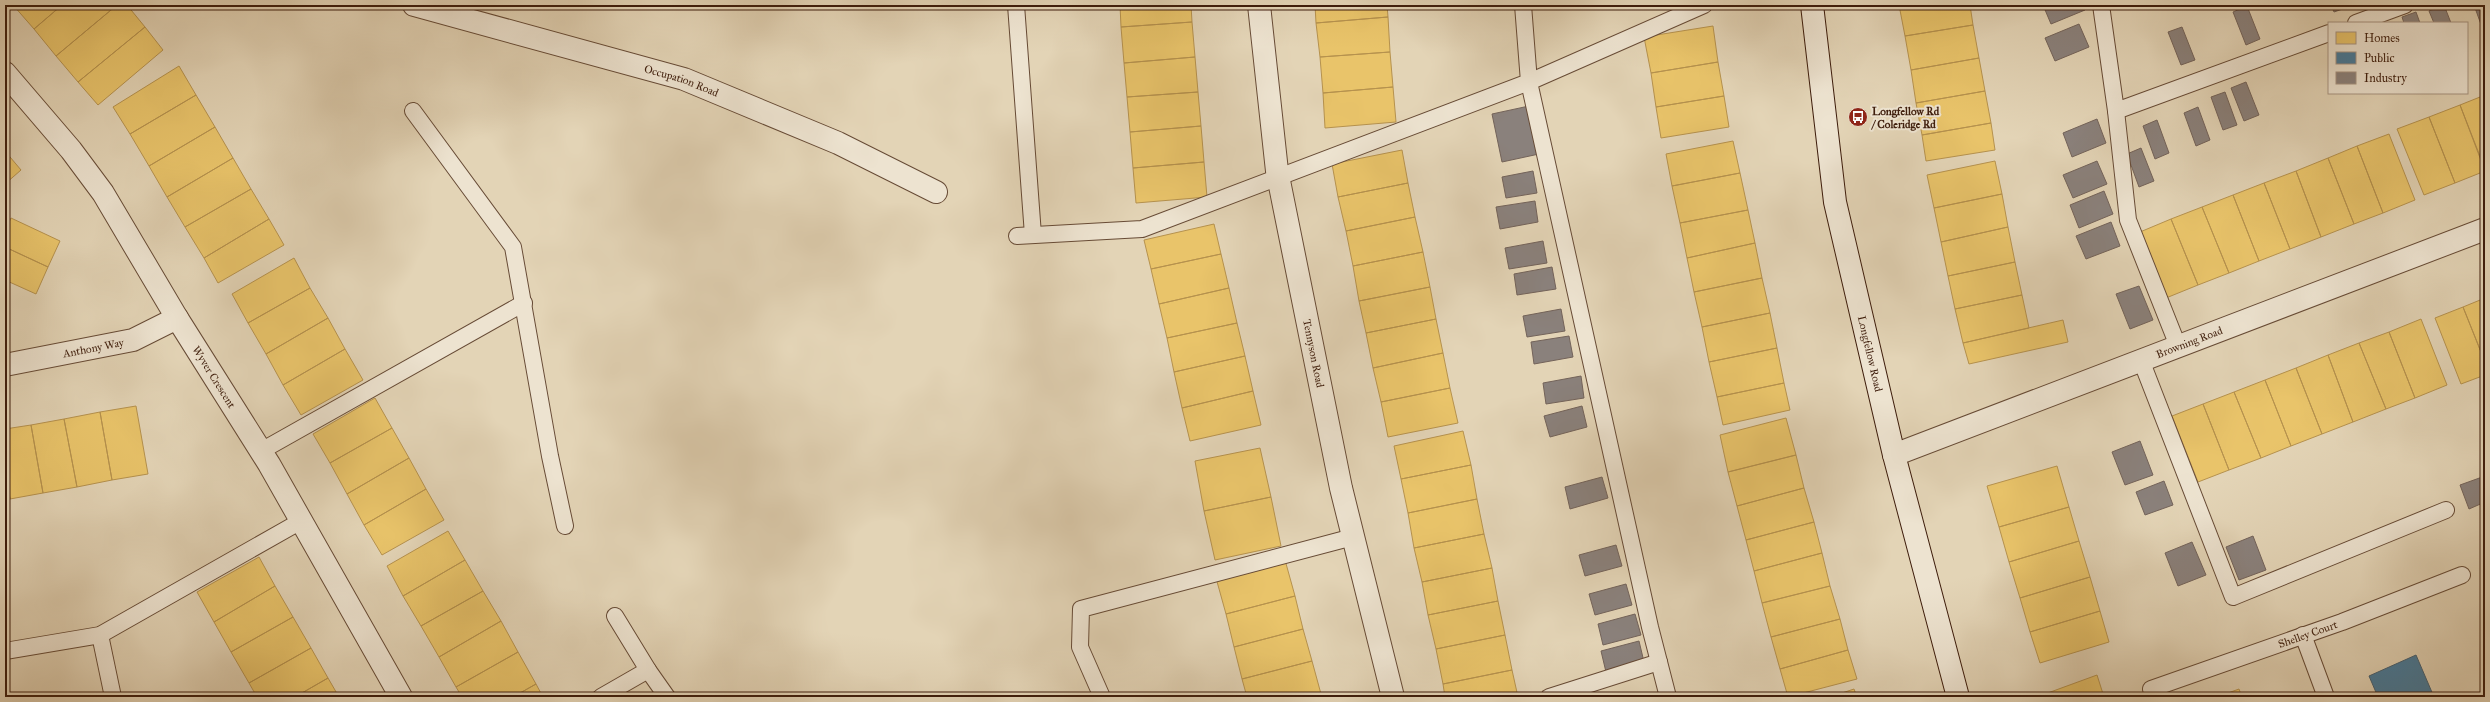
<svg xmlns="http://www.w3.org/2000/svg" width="2490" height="702" viewBox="0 0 2490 702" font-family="'IM FELL Great Primer',serif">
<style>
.homes{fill:#e9c46a;stroke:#b6924e}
.public{fill:#457b9d;stroke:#435f72}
.industry{fill:#8a817c;stroke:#73635a}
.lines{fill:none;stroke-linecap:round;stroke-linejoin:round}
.lane-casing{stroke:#674b36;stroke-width:18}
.street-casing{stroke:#674b36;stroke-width:24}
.secondary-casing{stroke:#3e1d0c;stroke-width:24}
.lane{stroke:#ede3d0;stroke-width:16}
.street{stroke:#ede3d0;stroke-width:22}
.secondary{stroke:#ede3d0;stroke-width:22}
.labels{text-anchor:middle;stroke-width:4;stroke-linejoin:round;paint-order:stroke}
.street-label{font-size:11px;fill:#3e1d0c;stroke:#ede3d0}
.poi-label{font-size:11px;font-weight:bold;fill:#3e1d0c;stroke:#ede3d0;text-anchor:start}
</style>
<rect width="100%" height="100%" fill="#e3d4b6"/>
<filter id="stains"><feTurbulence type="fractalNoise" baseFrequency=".005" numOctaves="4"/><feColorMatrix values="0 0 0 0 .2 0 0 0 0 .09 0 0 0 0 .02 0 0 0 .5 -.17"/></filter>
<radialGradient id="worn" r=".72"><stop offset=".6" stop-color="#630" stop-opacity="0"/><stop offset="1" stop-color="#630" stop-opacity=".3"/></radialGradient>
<path class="homes" d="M13,5H62L34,29Z
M62,5H117L56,56L34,29Z
M117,5H127L145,27L78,82L56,56Z
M1120,5H1191L1192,22L1121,27Z
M1315,5H1387L1388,17L1316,23Z
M1899,5H1970L1973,25L1905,36Z
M1388,17L1390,52L1320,57L1316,23Z
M1192,22L1195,57L1124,63L1121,27Z
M1973,25L1979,58L1911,70L1905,36Z
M1713,26L1718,62L1651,73L1644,37Z
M145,27L163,50L98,105L78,82Z
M1390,52L1393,87L1323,93L1320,57Z
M1195,57L1198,92L1127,97L1124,63Z
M1979,58L1985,91L1916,103L1911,70Z
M1718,62L1724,96L1656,107L1651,73Z
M179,66L196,95L130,134L113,107Z
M1393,87L1396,122L1325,128L1323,93Z
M1985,91L1991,123L1922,135L1916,103Z
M1198,92L1201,126L1130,132L1127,97Z
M196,95L215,127L149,166L130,134Z
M2485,95V169L2460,105Z
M1724,96L1729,127L1661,138L1656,107Z
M2460,105L2485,171L2455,183L2429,117Z
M2429,117L2455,183L2424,195L2397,129Z
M1991,123L1995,150L1926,161L1922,135Z
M1201,126L1204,162L1133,168L1130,132Z
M215,127L233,158L167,197L149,166Z
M2389,134L2415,200L2383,213L2357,146Z
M1733,141L1740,173L1672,186L1666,154Z
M2357,146L2383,213L2354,224L2328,158Z
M1402,150L1408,183L1338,197L1332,164Z
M5,151L21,170L5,184Z
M233,158L251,189L185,227L167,197Z
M2328,158L2354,224L2321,237L2296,171Z
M1995,161L2002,194L1934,208L1927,175Z
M1204,162L1207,197L1136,203L1133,168Z
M2296,171L2321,237L2290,249L2264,183Z
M1740,173L1748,210L1680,223L1672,186Z
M1408,183L1415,217L1346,231L1338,197Z
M2264,183L2290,249L2259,261L2233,195Z
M251,189L269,219L204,258L185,227Z
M2002,194L2008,227L1941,242L1934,208Z
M2233,195L2259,261L2229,273L2202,207Z
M2202,207L2229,273L2198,285L2171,219Z
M1748,210L1755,243L1687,258L1680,223Z
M1415,217L1423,252L1353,266L1346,231Z
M11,218L60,241L48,267L5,247V231Z
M269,219L284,245L218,283L204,258Z
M2171,219L2198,285L2166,298L2140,232Z
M1214,224L1221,254L1151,269L1144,240Z
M2008,227L2015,262L1948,276L1941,242Z
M1755,243L1762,278L1694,292L1687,258Z
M5,247L48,267L36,294L5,280Z
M1423,252L1430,287L1359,301L1353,266Z
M1221,254L1229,288L1159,304L1151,269Z
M294,258L310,288L248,323L232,294Z
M2015,262L2022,295L1955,309L1948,276Z
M1762,278L1770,313L1702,327L1694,292Z
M1430,287L1436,319L1366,333L1359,301Z
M310,288L328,318L266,354L248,323Z
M1229,288L1237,323L1167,338L1159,304Z
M2022,295L2029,328L1963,343L1955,309Z
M2485,298V362L2463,307Z
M2463,307L2485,362V375L2461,384L2435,318Z
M1770,313L1777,348L1709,362L1702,327Z
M328,318L345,349L283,385L266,354Z
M1436,319L1443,353L1373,368L1366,333Z
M2421,319L2447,385L2415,398L2389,332Z
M2063,320L2068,342L1969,364L1963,343Z
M1237,323L1245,356L1174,372L1167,338Z
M2389,332L2415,398L2386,409L2359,343Z
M2359,343L2386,409L2353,422L2328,355Z
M1777,348L1784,383L1717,397L1709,362Z
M345,349L363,380L301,415L283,385Z
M1443,353L1450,388L1381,402L1373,368Z
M2328,355L2353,422L2322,434L2296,368Z
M1245,356L1253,391L1182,408L1174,372Z
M2296,368L2322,434L2291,446L2265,380Z
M2265,380L2291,446L2261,458L2234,392Z
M1784,383L1790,410L1723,425L1717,397Z
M1450,388L1458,423L1388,437L1381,402Z
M1253,391L1261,425L1190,441L1182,408Z
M2234,392L2261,458L2229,470L2203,404Z
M375,398L392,428L330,463L313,434Z
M2203,404L2229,470L2198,482L2172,416Z
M136,406L148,474L112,480L100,412Z
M100,412L112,480L77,487L64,419Z
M1786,418L1796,455L1728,472L1720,435Z
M64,419L77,487L43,493L31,425Z
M31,425L43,493L10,499L5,471V429Z
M392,428L409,458L347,494L330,463Z
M1463,431L1471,465L1401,479L1394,446Z
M1260,448L1271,497L1204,511L1195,461Z
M1796,455L1804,488L1737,506L1728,472Z
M409,458L426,489L364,525L347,494Z
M1471,465L1477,499L1408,513L1401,479Z
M2057,466L2069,507L1999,527L1987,486Z
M5,471L10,499L5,500Z
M1804,488L1814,522L1746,540L1737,506Z
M426,489L444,520L382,555L364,525Z
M1271,497L1281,546L1215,560L1204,511Z
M1477,499L1484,534L1414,548L1408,513Z
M2069,507L2079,541L2009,562L1999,527Z
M1814,522L1822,553L1754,571L1746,540Z
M448,531L465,560L403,596L387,566Z
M1484,534L1492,568L1422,582L1414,548Z
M2079,541L2090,577L2020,598L2009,562Z
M1822,553L1830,586L1762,603L1754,571Z
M259,557L275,586L214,622L197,592Z
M465,560L483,591L421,626L403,596Z
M1285,560L1295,596L1226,614L1216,578Z
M1492,568L1498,601L1428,615L1422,582Z
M2090,577L2100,611L2030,632L2020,598Z
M275,586L293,617L231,652L214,622Z
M1830,586L1840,619L1771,637L1762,603Z
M483,591L501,621L439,657L421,626Z
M1295,596L1303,629L1234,647L1226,614Z
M1498,601L1505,635L1436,649L1428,615Z
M2100,611L2109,642L2040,663L2030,632Z
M293,617L311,648L249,683L231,652Z
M1840,619L1848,650L1780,669L1771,637Z
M501,621L518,652L456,687L439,657Z
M1303,629L1312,661L1242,679L1234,647Z
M1505,635L1512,670L1443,684L1436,649Z
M311,648L328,678L295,697H257L249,683Z
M1848,650L1857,679L1788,697L1780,669Z
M518,652L536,684L513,697H462L456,687Z
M1312,661L1321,694L1310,697H1247L1242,679Z
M1512,670L1518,697H1445L1443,684Z
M2097,675L2104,697H2046L2045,694Z
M328,678L339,697H295Z
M536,684L543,697H513Z
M1854,689L1857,697H1830Z
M2239,689L2242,697H2217Z"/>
<path class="public" d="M2416,655L2434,697H2378L2369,676Z"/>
<path class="industry" d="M2043,5H2083L2085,10L2051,24Z
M2331,5H2347L2348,7L2334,12Z
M2444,5L2451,23H2434L2429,11Z
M2474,5H2485V30H2483Z
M2247,6L2260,39L2246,45L2233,12Z
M2416,12L2420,23H2404L2402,17Z
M2079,24L2089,47L2055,61L2045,38Z
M2182,27L2195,60L2181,65L2168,32Z
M2246,82L2259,115L2244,121L2231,88Z
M2225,92L2237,125L2223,130L2211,97Z
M1529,106L1539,154L1502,162L1492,114Z
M2198,107L2210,140L2196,146L2184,113Z
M2097,119L2106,143L2072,157L2063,133Z
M2157,120L2169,153L2155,159L2143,126Z
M2141,148L2154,181L2139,187L2127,154Z
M2097,161L2107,184L2073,198L2063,175Z
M1533,171L1537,193L1506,198L1502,177Z
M2104,191L2113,214L2079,228L2070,205Z
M1535,201L1538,222L1500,229L1496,207Z
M2111,222L2120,246L2086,259L2076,236Z
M1543,241L1547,263L1509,269L1505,248Z
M1552,267L1556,289L1517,295L1514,274Z
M2139,286L2153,320L2130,329L2116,294Z
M1561,309L1565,331L1527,337L1523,316Z
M1569,336L1573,357L1534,364L1531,342Z
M1581,376L1584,398L1546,404L1543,383Z
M1582,406L1587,427L1550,437L1544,416Z
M2140,441L2153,475L2125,485L2112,452Z
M2485,476V502L2469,509L2460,485Z
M1602,477L1608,498L1570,509L1565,487Z
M2164,481L2173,505L2145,515L2136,492Z
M2253,536L2266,570L2239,580L2226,547Z
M2192,542L2206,575L2178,586L2165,553Z
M1616,545L1622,566L1585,576L1579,555Z
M1626,584L1632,605L1595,615L1589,594Z
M1635,614L1641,635L1603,645L1598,624Z
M1639,641L1644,662L1606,672L1601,651Z"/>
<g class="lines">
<defs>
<g id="lane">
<path d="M1016,5L1033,235"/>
<path d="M2101,5L2116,111L2329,33"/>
<path d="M2356,23L2405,5"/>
<path d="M413,111L513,247L550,456L565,526"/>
<path d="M2116,111L2128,220L2178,346"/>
<path d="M1017,236L1142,229L1529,82L1523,5"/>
<path d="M2141,360L2233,597L2446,510"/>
<path d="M261,451L524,303"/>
<path d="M100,635L113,697"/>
<path d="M2303,635L2326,697"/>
<path d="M5,651L100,635L301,521"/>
<path d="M648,670L667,697"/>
<path id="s1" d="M2151,689L2342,622L2462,575"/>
<path d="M601,697L648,670L615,616"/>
<path d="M1102,697L1080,647L1081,609L1353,537"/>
<path d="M1549,697L1659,662"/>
<path d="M1668,697L1650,627L1529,82L1704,5"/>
</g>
<g id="street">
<path id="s2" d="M414,5L684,79L838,143L936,192"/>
<path id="s3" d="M1259,5L1277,171L1341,488L1393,697"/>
<path id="s4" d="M5,73L71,150L103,193L177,318L269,464L401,697"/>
<path id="s5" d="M5,365L133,340L177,318"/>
<path id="s6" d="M1894,455L2485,229"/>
</g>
<g id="secondary">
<path id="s7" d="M1812,5L1835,202L1894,455L1958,697"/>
</g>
</defs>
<use href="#lane" class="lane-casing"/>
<use href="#street" class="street-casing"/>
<use href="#secondary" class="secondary-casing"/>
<use href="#lane" class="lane"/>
<use href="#street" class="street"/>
<use href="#secondary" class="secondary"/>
</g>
<defs>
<symbol id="bus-disc" viewBox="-11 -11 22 22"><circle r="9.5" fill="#8f2418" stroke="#ede3d0"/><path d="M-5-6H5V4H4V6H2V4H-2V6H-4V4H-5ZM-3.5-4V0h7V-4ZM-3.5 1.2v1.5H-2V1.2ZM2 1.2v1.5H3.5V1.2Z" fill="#fff"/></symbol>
</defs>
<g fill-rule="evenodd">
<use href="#bus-disc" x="1847" y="106" width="22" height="22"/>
</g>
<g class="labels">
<g class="street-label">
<text dy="4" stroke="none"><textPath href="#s2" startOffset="278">Occupation Road</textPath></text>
<text dy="4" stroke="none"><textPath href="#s6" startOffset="316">Browning Road</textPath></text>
<text dy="4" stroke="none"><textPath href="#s5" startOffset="90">Anthony Way</textPath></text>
<text dy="4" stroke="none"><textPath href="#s3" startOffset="353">Tennyson Road</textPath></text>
<text dy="4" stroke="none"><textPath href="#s7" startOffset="354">Longfellow Road</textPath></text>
<text dy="4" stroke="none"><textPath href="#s4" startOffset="370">Wyver Crescent</textPath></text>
<text dy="4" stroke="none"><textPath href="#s1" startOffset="166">Shelley Court</textPath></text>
</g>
<g class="poi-label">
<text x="1872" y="115">Longfellow Rd<tspan x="1872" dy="13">/ Coleridge Rd</tspan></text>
</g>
</g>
<rect width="2490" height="702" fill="none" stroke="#e3d4b6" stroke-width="20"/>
<rect x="6" y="6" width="2478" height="690" fill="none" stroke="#3e1d0c" stroke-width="2"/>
<rect x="10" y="10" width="2470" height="682" fill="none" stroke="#3e1d0c"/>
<rect x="2328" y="22" width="140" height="72" fill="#ede3d0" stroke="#a79482"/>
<rect x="2336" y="32" width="20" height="12" fill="#e9c46a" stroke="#a79482"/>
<text x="2364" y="42" font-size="12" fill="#3e1d0c">Homes</text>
<rect x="2336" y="52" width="20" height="12" fill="#457b9d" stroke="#a79482"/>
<text x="2364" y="62" font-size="12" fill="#3e1d0c">Public</text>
<rect x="2336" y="72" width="20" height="12" fill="#8a817c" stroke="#a79482"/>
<text x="2364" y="82" font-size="12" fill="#3e1d0c">Industry</text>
<rect width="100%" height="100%" filter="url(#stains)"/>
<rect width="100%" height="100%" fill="url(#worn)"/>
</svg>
